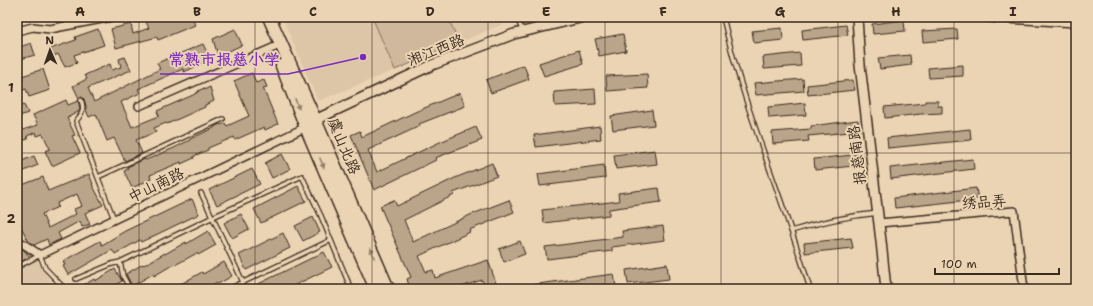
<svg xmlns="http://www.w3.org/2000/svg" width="1093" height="306" viewBox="0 0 1093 306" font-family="'Shantell Sans','LXGW WenKai TC',sans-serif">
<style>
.built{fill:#dcc6a7}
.green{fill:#cfb89c;stroke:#85715d}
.building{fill:#baa58a;stroke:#3b2a1e;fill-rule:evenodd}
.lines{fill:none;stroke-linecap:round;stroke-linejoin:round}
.service-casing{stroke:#3b2a1e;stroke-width:6}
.minor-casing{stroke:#3b2a1e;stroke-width:10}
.tertiary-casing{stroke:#3b2a1e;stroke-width:12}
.primary-casing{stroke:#3b2a1e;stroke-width:15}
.service{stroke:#ebd4b4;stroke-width:3.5}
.minor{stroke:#ebd4b4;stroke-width:7}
.tertiary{stroke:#ebd4b4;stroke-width:9}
.primary{stroke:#ebd4b4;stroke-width:12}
.oneway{fill:#937f69}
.grid{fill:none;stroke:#3b2a1e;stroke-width:1;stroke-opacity:0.55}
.labels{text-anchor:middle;stroke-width:4;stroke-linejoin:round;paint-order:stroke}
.street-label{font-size:15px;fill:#3b2a1e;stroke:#ebd4b4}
.leader{fill:none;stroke:#7b2cbf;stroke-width:1.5}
.callout-dot{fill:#7b2cbf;stroke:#ebd4b4;stroke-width:1.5}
.callout-label{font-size:16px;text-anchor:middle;font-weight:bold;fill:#7b2cbf;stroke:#ebd4b4;stroke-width:4;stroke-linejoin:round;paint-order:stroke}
.neatline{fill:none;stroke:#3b2a1e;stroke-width:1.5}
.grid-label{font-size:13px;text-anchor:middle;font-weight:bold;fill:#3b2a1e}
</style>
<rect width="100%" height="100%" fill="#ebd4b4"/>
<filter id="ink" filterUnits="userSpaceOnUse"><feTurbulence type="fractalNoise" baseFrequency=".025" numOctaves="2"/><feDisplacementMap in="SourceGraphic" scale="8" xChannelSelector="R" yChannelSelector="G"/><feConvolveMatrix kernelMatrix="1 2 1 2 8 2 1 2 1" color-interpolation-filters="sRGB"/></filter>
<g filter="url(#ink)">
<path class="built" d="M282,17H519L395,70L318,101Z
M17,244L31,252L56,289H17Z"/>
<path class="green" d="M372,17H448L459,43L395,70Z"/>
<path class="building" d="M159,17H192L195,25L158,40L157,37L116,48L111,29L131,24L133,34L149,28L146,22Z
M904,20L905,31L873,34L872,24Z
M846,25L848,35L803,40L802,30Z
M782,28L783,40L754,43L752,31Z
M98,29L104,45L74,55L77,63L65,67L58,54L52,57L50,49L76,40L75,37Z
M235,29L242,45L218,56L213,39Z
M957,29L958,39L923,42L922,31Z
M623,34L626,51L599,56L595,39Z
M31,43L35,55L17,60V48Z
M203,44L210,59L199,64V65L184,72L183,69L138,89L140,93L121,102L132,127L159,116L157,111L193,95L198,92V91L204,88V90L210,87L214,101L205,105V107L167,124L166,123L154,128L156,132L136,140L142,153L125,161L114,138L107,141L96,114L89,117L86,110V106L84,99L82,97L79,98L73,86L87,79L85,75L110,64L112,70L121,67L119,59L125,57L131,70L88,88L94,102L160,69L157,63Z
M579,50L583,64L544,76L539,63Z
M800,53L801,66L764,69L763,57Z
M910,55L911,65L880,69L878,58Z
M524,65L529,79L491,93L486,80Z
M963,65V76L929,78L928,68Z
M43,69L50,90L29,97L26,89L17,92V82L23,80L22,76Z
M252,73L256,83L264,80L267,87L263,88L278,124L265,130L264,127L235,140L234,137L208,148V150L194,156V158L181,164V162L150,175L151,179L132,188L124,171L128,169L127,167L145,159L146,160L174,148L190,140V139L214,128V127L220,124L221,125L225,123L227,126L249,116L234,81Z
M647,74L648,88L607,91L606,76Z
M803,79L804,91L756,95L754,83Z
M853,80L855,90L808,95L807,85Z
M595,89L596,104L555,106L554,92Z
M460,93L465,106L419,124L420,126L368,150L377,172L440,142L476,127L482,140L435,158L436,160L374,190L351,135L360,131L362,137L415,112Z
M66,100L68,105L78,101L79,104L80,109L78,112L67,118L75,135L72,136L80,153L52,166L45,151L50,149L43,134L37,136L36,132L27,136L28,139L17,142V132L38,125L33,115Z
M925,101H938V106H942V113L921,114L885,118L884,107L925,103Z
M805,103L806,115L769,118L768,107Z
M24,105L28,113L17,117V107Z
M652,110L654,125L613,130L611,116Z
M858,120L860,131L808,136L809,141L773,144L772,132L811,129V126Z
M600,126L601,139L536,147L534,135Z
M970,129L971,140L888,148L887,138Z
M655,150L657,164L616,169L614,155Z
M282,154L290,169L272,178L265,163Z
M862,154L863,165L815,170L814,159Z
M34,156L38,165L17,174V163Z
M973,159L974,169L891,179L890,168Z
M492,163L497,176L453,193L454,195L404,220L413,242L470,215L509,200L514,212L469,230L470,232L419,256L426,272L433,270L435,278L488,260L498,289H486L482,280L455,289H410L407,279L411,277L380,206L394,200L397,206L455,178Z
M604,165L605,178L540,186L538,174Z
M252,169L260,184L217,205L209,190Z
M89,174L93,184H92L103,205L85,213L90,224L82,227L80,221L58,233L61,239L49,245L47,239L34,245L29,242L20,225L17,226V187L43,177L48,191ZM77,194L82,206L74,209L76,214L48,228L42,214L58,207L57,203Z
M298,186L306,201L261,223L254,209Z
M659,188L661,202L609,209V215L544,223L542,210L619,201L618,193Z
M976,188L978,199L895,208L894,198Z
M192,199L199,214L141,242L140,240L115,254L112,250L68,275L63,266L65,265L63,261L100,241L102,245L125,231Z
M241,214L249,229L232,238L224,223Z
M313,217L320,232L303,241L295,226Z
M663,226L665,240L612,247V251L547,259L545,247L623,237L622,231Z
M208,231L216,245L198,255L197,253L175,265L174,264L154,276L153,274L132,286L126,274L143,264L144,265L165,253V254L186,242V244Z
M283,233L290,248L246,270L239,255Z
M851,238L853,248L805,253L804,243Z
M520,241L525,254L504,262L499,249Z
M17,247L24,250L30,257L20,262L17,258Z
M324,252L332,267L287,289H248Z
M224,262L232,276L218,284L217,282L205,289H172L202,272L203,274Z
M667,264L669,279L628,284L626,270Z
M115,269L122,281L109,289H77L94,279L95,281Z
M614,274L616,287L596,289H530V285Z"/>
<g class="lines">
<defs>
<path id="service" d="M516,17L523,31
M723,17C744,110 783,198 810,289
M81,100C85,109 82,115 76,121L114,219
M98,177L223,119
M201,193L243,282
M791,231C820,222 848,216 878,213
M17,267L40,255L45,268L65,289
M76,279L112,264L120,262
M130,289L123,276L120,262L215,216L302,176L321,216L351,289
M229,289L331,240"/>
<path id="minor" d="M17,31L33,27L50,29L112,17
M139,106L275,47
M879,223L1014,211L1024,289
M17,242L22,243L40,255L306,127"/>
<path id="tertiary" d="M857,17L860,65L881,241L886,289
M990,17L1076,22
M310,124L315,120L432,65L514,34L584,17"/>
<path id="primary" d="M269,17L315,120L388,289
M282,66L306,127L376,289"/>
</defs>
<use href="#service" class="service-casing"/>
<use href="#minor" class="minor-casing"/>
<use href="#tertiary" class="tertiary-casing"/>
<use href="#primary" class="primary-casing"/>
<use href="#service" class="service"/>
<use href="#minor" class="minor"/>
<use href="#tertiary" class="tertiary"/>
<use href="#primary" class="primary"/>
</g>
<defs><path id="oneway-solid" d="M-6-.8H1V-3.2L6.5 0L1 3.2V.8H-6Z"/></defs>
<g class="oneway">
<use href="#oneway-solid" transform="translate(297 104) rotate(69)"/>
<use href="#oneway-solid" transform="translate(322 163) rotate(67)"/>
<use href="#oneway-solid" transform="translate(372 253) rotate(-113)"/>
</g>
</g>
<path class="grid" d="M139,17V289M255,17V289M372,17V289M488,17V289M605,17V289M721,17V289M838,17V289M954,17V289M17,153H1076"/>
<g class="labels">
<g class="street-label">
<text transform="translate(436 50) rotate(-22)" y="5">湘江西路</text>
<text transform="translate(344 146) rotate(67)" y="5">虞山北路</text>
<text transform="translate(857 155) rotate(-97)" y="5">报慈南路</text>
<text transform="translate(156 185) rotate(-26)" y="5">中山南路</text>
<text transform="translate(984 202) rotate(-4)" y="5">绣品弄</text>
</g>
</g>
<path class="leader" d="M363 57L288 74H160"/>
<circle class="callout-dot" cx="363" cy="57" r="4"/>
<g class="callout-label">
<text x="224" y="65">常熟市报慈小学</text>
</g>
<rect width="1093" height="306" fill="none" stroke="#ebd4b4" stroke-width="44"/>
<g transform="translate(50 50) rotate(358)" stroke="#ebd4b4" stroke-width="3" paint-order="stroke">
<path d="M0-3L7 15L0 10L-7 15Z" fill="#3b2a1e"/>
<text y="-6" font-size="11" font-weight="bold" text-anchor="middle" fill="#3b2a1e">N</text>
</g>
<path d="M935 268v6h124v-6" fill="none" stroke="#3b2a1e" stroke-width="2"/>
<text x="941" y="268" font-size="12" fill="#3b2a1e" stroke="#ebd4b4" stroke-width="3" paint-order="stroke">100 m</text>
<rect x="22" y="22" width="1049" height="262" class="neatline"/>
<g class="grid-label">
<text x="80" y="16">A</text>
<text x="197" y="16">B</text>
<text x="313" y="16">C</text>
<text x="430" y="16">D</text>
<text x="546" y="16">E</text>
<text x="663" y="16">F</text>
<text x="780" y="16">G</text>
<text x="896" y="16">H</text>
<text x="1013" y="16">I</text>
<text x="11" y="92">1</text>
<text x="11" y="223">2</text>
</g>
</svg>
